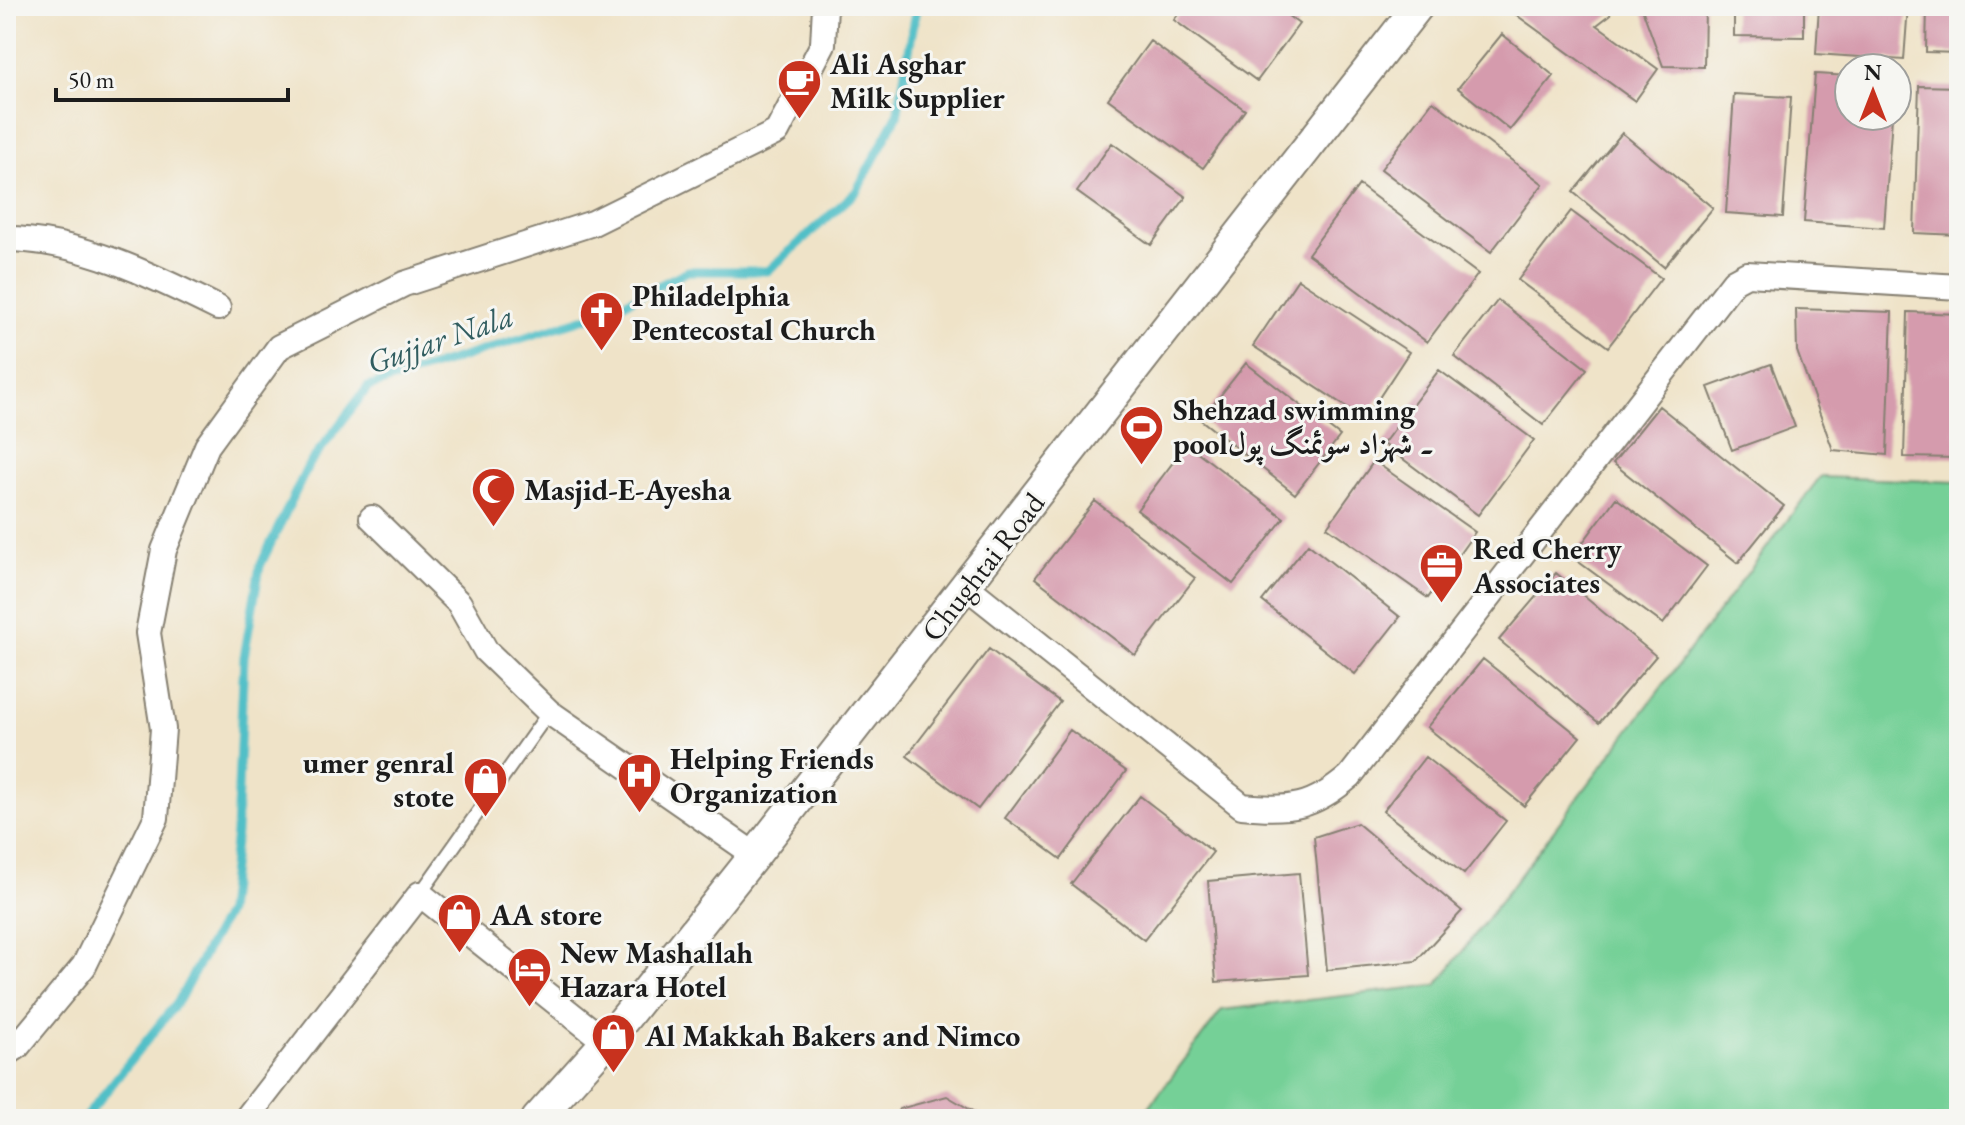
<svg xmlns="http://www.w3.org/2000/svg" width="1965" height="1125" viewBox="0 0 1965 1125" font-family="'EB Garamond',Amiri,serif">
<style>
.green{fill:#75d097;stroke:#48765a;stroke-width:2}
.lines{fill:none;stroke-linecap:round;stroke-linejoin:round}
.stream{stroke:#51bfc7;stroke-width:9}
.building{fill:#d59bad}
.service-casing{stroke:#868072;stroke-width:16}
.minor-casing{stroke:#868072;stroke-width:28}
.tertiary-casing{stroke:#868072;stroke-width:34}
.service{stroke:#fff;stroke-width:12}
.minor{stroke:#fff;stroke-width:24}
.tertiary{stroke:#fff;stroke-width:30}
.labels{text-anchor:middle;stroke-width:6;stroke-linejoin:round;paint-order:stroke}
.poi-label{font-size:30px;font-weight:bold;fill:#1c1c1c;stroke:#f6f6f2;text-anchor:start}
.street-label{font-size:30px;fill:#1c1c1c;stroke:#f6f6f2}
.water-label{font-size:32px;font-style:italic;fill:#315d60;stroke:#f6f6f2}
</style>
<rect width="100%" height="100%" fill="#f6f6f2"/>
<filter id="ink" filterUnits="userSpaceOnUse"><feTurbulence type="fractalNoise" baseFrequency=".0125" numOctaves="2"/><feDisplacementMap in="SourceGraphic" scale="16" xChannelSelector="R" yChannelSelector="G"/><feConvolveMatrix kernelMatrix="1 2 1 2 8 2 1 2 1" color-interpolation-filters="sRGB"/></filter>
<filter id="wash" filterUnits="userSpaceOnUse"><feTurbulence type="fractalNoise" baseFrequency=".006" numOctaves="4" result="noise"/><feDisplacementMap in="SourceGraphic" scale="32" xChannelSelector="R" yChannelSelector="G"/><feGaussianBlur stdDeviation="1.8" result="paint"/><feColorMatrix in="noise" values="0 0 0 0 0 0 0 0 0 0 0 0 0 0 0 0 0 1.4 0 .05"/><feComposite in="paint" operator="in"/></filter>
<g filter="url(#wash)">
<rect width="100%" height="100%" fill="#efe3c8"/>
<path class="green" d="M1820,477L1959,482V1119H1140L1222,1010L1437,985Z"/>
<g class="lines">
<path class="stream" d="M84,1119L179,1000L227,912L236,833L244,657L260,566L308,466L368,387L608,311L688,271H768L856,192L897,116L917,6"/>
</g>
<g id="blocks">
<path class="building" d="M1184,6H1275L1299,24L1257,81L1174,20Z
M1504,6H1611L1610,15L1597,25L1658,69L1635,101Z
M1641,6H1705L1704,67L1663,66Z
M1734,6H1804V37L1734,36Z
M1819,6H1908L1904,60L1816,54Z
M1927,6H1959V53L1926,52Z
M1502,34L1554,76L1510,130L1458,88Z
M1150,41L1245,110L1203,168L1108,99Z
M1815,74L1849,76V116H1892L1884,228L1804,222Z
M1919,86L1959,87V235L1914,233Z
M1734,94L1791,97L1783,217L1726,213Z
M1433,101L1543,184L1491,252L1381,169Z
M1622,133L1713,208L1664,267L1573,192Z
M1112,143L1186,197L1151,245L1077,192Z
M1359,185L1478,274L1427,342L1308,254Z
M1571,211L1661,278L1608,347L1518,280Z
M1298,279L1409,352L1365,419L1253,346Z
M1498,300L1587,369L1543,425L1454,356Z
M1796,309L1892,312L1887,455L1833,450L1797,351Z
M1908,312L1959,314V458L1904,457Z
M1246,363L1340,436L1295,494L1201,420Z
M1771,364L1795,427L1732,450L1708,387Z
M1439,370L1534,440L1478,515L1383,444Z
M1659,406L1784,506L1738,563L1613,463Z
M1187,444L1284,518L1233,584L1137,510Z
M1374,461L1475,532L1428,598L1327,527Z
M1616,498L1707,566L1663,624L1572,557Z
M1095,501L1195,578L1135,655L1035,578Z
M1308,544L1400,617L1355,674L1262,601Z
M1556,573L1656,656L1599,723L1499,640Z
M989,649L1060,702L978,809L907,756Z
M1483,659L1580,737L1524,806L1427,727Z
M1070,730L1126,771L1061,859L1005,818Z
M1425,757L1506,821L1464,874L1383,811Z
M1140,796L1213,852L1144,940L1071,884Z
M1357,823L1462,911L1416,961L1327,970L1314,837Z
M1299,873L1308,975L1216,982L1208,881Z
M947,1096L986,1119H894L899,1109Z"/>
</g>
</g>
<g filter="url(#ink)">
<use href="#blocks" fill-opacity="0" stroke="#868072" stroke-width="2"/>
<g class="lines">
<defs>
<path id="service" d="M420,894L549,712"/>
<path id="minor" d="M6,239C79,239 154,276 218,308
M372,518L459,603L486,651L549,712L755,855
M967,587L1242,806C1290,811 1313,808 1350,776L1734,281L1747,274L1959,287
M6,1054L17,1047L84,966L156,818L163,729L148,633L164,550L207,446L279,347L404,284L593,223L777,132L823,44L825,6
M246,1119L420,894L606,1042"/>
<path id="tertiary" d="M537,1119L606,1042L755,855L1418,6"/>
</defs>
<use href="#service" class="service-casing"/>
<use href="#minor" class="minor-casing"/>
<use href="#tertiary" class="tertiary-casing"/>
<use href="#service" class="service"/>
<use href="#minor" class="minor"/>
<use href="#tertiary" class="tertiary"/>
</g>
</g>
<defs>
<symbol id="cafe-pin" viewBox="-11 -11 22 30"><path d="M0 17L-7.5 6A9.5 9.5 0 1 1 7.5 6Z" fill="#c8321e" stroke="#f6f6f2"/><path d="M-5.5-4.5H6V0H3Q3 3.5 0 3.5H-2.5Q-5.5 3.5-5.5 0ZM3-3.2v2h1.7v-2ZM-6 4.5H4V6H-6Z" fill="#fff"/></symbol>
<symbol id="church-pin" viewBox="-11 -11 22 30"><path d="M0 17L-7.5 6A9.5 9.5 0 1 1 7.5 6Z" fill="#c8321e" stroke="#f6f6f2"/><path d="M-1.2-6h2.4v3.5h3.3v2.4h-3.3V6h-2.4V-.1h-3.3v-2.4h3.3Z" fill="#fff"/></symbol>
<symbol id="stadium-pin" viewBox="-11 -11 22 30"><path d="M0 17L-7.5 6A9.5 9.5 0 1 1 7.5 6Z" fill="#c8321e" stroke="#f6f6f2"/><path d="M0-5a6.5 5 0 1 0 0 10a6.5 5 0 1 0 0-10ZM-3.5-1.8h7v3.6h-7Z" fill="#fff"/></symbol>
<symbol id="mosque-pin" viewBox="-11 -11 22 30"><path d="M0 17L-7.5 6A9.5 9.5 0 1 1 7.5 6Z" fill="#c8321e" stroke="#f6f6f2"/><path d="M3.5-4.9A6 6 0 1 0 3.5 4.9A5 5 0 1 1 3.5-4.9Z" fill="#fff"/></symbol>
<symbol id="office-pin" viewBox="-11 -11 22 30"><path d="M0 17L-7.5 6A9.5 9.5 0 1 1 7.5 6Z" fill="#c8321e" stroke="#f6f6f2"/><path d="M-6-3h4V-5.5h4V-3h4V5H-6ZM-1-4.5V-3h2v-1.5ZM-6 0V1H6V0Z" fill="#fff"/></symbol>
<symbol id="hospital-pin" viewBox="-11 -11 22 30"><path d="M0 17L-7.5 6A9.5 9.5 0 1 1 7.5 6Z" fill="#c8321e" stroke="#f6f6f2"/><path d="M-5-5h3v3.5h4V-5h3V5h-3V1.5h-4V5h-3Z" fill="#fff"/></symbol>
<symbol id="shop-pin" viewBox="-11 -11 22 30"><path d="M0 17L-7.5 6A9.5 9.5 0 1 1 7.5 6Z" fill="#c8321e" stroke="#f6f6f2"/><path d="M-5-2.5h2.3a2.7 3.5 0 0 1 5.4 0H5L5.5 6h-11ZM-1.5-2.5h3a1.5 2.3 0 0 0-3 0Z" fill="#fff"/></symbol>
<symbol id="hotel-pin" viewBox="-11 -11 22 30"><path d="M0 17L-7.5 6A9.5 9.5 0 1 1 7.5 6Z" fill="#c8321e" stroke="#f6f6f2"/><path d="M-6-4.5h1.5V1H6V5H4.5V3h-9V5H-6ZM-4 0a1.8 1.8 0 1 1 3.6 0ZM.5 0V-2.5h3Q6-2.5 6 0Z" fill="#fff"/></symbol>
</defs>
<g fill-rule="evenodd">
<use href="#cafe-pin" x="774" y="56" width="51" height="69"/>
<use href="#church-pin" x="576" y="288" width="51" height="69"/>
<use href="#stadium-pin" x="1116" y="402" width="51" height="69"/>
<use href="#mosque-pin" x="468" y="464" width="51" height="69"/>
<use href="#office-pin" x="1416" y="540" width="51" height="69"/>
<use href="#hospital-pin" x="614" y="750" width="51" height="69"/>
<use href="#shop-pin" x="460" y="754" width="51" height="69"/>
<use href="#shop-pin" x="434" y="890" width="51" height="69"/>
<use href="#hotel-pin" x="504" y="944" width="51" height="69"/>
<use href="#shop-pin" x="588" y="1010" width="51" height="69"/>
</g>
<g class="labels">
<g class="poi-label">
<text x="830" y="74">Ali Asghar<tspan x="830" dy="34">Milk Supplier</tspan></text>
<text x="632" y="306">Philadelphia<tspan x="632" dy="34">Pentecostal Church</tspan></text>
<text x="1173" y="420">Shehzad swimming<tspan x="1173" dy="34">pool۔ شہزاد سوئمنگ پول</tspan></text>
<text x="524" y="500">Masjid-E-Ayesha</text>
<text x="1473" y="559">Red Cherry<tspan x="1473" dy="34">Associates</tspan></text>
<text x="670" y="769">Helping Friends<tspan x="670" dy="34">Organization</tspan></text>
<text x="454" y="773" text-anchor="end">umer genral<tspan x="454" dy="34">stote</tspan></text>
<text x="490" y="925">AA store</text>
<text x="560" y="963">New Mashallah<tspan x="560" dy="34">Hazara Hotel</tspan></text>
<text x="645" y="1046">Al Makkah Bakers and Nimco</text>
</g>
<g class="street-label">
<text transform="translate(983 567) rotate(-52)" y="10">Chughtai Road</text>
</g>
<g class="water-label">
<text transform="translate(440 339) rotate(-19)" y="11">Gujjar Nala</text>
</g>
</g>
<rect width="1965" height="1125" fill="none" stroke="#f6f6f2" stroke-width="32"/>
<g transform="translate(1873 92)"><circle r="38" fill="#f6f6f2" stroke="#9f9f9c" stroke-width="2"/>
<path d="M0-6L14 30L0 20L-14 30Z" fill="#c8321e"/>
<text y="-12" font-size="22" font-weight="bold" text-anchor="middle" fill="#1c1c1c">N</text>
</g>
<path d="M56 88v12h232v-12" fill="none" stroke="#1c1c1c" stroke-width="4"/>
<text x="68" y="88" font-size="24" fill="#1c1c1c" stroke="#f6f6f2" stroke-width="6" paint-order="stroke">50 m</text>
</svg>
